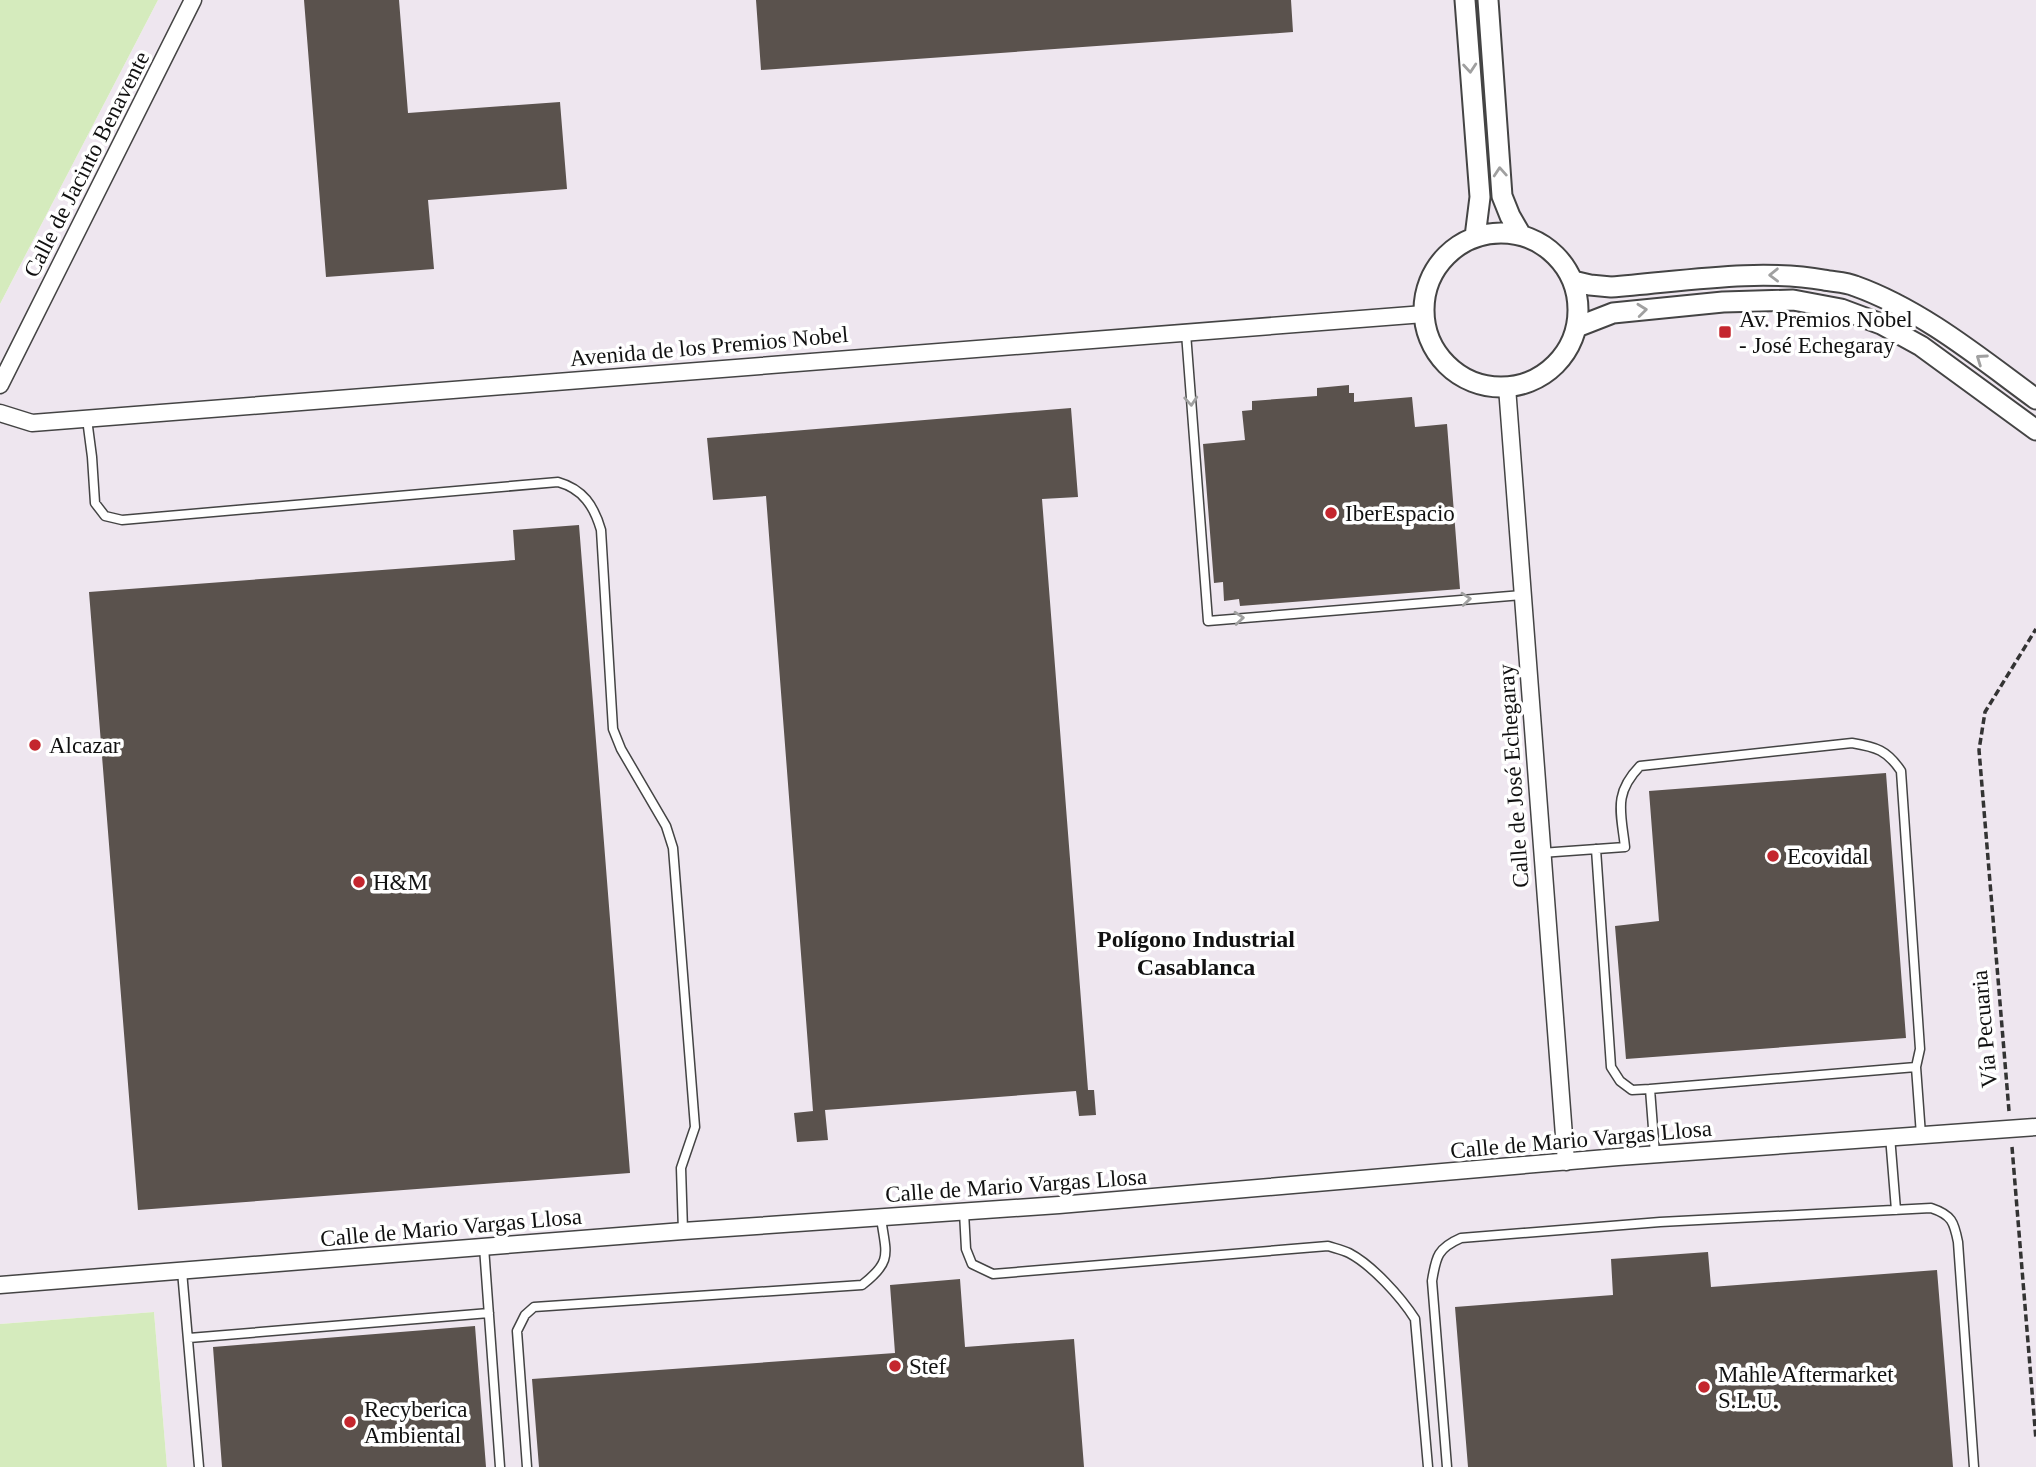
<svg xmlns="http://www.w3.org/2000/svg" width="2036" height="1467" viewBox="0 0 2036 1467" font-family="Georgia,serif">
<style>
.industrial{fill:#eee6ef}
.green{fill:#d5ebbd}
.building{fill:#5a524d}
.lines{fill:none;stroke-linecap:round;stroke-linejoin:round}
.service-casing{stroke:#444;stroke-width:11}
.minor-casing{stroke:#444;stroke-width:19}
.tertiary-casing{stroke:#444;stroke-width:23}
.path{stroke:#333;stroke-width:3.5;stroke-dasharray:7 3.5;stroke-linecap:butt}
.service{stroke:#fff;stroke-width:8}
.minor{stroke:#fff;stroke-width:16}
.tertiary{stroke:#fff;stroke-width:19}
.oneway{stroke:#a0a0a0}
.poi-dot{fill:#c4262e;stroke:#fff;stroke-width:2.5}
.labels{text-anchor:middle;stroke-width:7;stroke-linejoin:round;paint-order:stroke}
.street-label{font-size:23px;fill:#111;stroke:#fff}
.poi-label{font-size:23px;fill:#111;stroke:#fff;text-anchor:start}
.neighbourhood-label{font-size:24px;font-weight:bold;fill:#111;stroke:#fff}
</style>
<rect width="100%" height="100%" fill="#fffdf5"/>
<path class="industrial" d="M158,0H2036V1467H167L154,1312L0,1324V304Z"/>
<path class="green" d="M0,0H158L0,304Z
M154,1312L167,1467H0V1324Z"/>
<path class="building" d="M304,0H399L408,113L560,102L567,189L428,200L434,269L326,277Z
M756,0H1291L1293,32L761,70Z
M1349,385V393H1354V402L1412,397L1415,427L1447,424L1460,589L1240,606L1239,599L1224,601L1223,582L1214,583L1203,444L1245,440L1242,411L1252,410V401L1317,396V388Z
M1071,408L1078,497L1042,499L1088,1090H1094L1096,1115L1079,1116L1076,1091L825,1110L828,1140L797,1142L794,1113L823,1110L813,1111L766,496L713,500L707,438Z
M579,525L630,1173L138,1210L89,592L515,560L513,530Z
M1886,773L1906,1038L1626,1059L1615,926L1659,921L1649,791Z
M1708,1252L1711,1287L1937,1270L1953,1467H1468L1455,1307L1613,1295L1611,1259Z
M960,1279L965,1347L1074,1339L1084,1467H539L532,1379L895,1353L890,1285Z
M475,1326L486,1467H222L213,1347Z"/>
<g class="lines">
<defs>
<path id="service" d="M1186,333L1208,621L1522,595
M87,419L92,457L95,503L105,516L122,520L558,482C583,489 594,506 601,530L613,729L621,749L666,826L673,848L695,1127L681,1168L683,1231
M1596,849L1611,1067L1620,1081L1632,1090L1650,1089
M1541,853L1625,847C1621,812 1613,794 1640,766L1852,743C1876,747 1887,750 1901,771L1920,1049L1916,1067
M1890,1136L1896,1210
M1655,1154L1650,1089L1916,1067L1921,1135
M964,1212L966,1249L972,1264L993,1274L1328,1246C1334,1248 1343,1250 1349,1253C1372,1265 1401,1297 1415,1319L1428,1467
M484,1247L500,1467
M182,1271L199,1467
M189,1338L489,1313
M527,1467L517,1331L525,1315L534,1307L862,1285C893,1261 886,1254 881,1218
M1447,1467L1432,1281C1436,1256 1438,1248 1461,1238L1660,1222L1931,1208C1952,1215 1954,1222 1958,1242L1974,1467"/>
<path id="minor" d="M0,385L193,0
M1507,387L1566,1162
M0,413L32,423L1424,314
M0,1285L683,1231L1059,1205L1618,1157L2036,1127"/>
<path id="tertiary" d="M1465,0L1480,197L1475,237
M1488,0L1502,196L1510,216L1521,235
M1424 310a77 77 0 1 1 154 0a77 77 0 1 1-154 0Z
M1573,281L1590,285L1611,287C1679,282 1756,268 1824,280C1834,282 1846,282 1855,286C1922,310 1980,358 2036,399
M1577,327L1613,313L1723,302L1793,300L1841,309L1881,324L1921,346L2036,430"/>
</defs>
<use href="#service" class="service-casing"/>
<use href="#minor" class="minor-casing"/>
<use href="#tertiary" class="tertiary-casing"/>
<path class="path" d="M2009,1111L1979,750L1985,712L2036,629
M2012,1147L2036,1440"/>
<use href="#service" class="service"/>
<use href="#minor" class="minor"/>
<use href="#tertiary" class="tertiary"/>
</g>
<defs><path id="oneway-chevron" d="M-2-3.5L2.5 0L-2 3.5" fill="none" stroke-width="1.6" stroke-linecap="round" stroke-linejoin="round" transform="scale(1.75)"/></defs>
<g class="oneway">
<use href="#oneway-chevron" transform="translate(1470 68) rotate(85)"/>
<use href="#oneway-chevron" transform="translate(1500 172) rotate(-94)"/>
<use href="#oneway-chevron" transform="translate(1774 275) rotate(179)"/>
<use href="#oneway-chevron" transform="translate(1642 310) rotate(-6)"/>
<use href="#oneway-chevron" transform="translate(1981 359) rotate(-145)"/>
<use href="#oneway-chevron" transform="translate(1191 401) rotate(86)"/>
<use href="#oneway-chevron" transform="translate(1466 599) rotate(-5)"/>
<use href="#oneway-chevron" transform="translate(1239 618) rotate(-5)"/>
</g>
<g class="poi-dot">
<rect x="1718" y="325" width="14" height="14" rx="3.5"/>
<circle cx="1331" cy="513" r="7"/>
<circle cx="35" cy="745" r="7"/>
<circle cx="1773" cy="856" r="7"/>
<circle cx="359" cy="882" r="7"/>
<circle cx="895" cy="1366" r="7"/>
<circle cx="1704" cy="1387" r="7"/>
<circle cx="350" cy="1422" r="7"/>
</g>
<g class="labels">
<g class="street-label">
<text transform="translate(86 164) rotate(-63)" y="8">Calle de Jacinto Benavente</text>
<text transform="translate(709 346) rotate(-5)" y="8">Avenida de los Premios Nobel</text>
<text transform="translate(1513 776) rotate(-94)" y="8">Calle de José Echegaray</text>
<text transform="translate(1984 1029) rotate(-95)" y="8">Vía Pecuaria</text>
<text transform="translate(1581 1139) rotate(-5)" y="8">Calle de Mario Vargas Llosa</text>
<text transform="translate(1016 1185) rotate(-4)" y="8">Calle de Mario Vargas Llosa</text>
<text transform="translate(451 1227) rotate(-5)" y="8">Calle de Mario Vargas Llosa</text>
</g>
<g class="poi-label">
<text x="1739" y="327">Av. Premios Nobel<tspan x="1739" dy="26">- José Echegaray</tspan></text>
<text x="1345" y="521">IberEspacio</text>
<text x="49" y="753">Alcazar</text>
<text x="1787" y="864">Ecovidal</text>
<text x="373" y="890">H&amp;M</text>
<text x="909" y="1374">Stef</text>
<text x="1718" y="1382">Mahle Aftermarket<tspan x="1718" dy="26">S.L.U.</tspan></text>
<text x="364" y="1417">Recyberica<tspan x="364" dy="26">Ambiental</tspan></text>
</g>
<g class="neighbourhood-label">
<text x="1196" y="947">Polígono Industrial<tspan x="1196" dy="28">Casablanca</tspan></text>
</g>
</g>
</svg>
